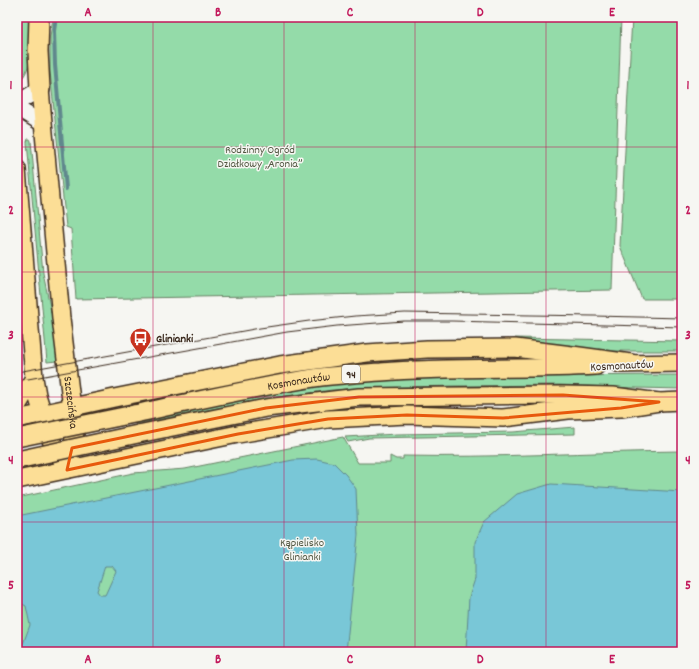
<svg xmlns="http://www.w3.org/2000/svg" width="699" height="669" viewBox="0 0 699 669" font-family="Dekko,sans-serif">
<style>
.green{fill:#94dba9;stroke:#688264}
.water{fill:#79c7d7;stroke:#60888d;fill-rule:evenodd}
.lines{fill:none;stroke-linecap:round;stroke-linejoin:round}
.stream{stroke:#60888d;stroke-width:4}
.secondary-casing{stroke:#3b2a1e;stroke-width:18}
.primary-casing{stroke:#3b2a1e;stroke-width:20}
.highway-casing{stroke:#3b2a1e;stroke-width:22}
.secondary{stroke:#f6f6f2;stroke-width:15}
.primary{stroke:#fcde96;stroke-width:17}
.highway{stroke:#fcde96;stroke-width:19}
.tram{stroke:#3b2a1e;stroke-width:1}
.primary-bridge-casing{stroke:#3b2a1e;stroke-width:20;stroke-linecap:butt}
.primary-bridge{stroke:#fcde96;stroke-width:17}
.marked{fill:none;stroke:#e8590c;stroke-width:3;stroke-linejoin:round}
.grid{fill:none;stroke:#c2185b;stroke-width:1;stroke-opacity:0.55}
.labels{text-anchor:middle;stroke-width:3;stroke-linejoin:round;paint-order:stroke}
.shield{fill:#f6f6f2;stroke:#73675e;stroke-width:1}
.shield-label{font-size:11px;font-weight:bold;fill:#3b2a1e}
.park-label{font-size:12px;fill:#515641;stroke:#f6f6f2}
.poi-label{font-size:12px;font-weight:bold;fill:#3b2a1e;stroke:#f6f6f2;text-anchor:start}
.street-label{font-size:12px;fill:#3b2a1e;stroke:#f6f6f2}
.neatline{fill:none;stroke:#c2185b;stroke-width:1.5}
.grid-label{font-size:13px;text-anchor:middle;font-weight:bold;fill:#c2185b}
</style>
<rect width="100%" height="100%" fill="#f6f6f2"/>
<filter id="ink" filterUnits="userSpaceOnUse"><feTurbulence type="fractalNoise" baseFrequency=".025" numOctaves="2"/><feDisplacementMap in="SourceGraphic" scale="8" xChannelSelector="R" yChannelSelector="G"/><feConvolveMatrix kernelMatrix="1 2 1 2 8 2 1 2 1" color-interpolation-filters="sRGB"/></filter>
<g filter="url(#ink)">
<path class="green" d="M20,17H31C31,32 33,68 22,78L20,76L19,45Z
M53,17H621L612,290L76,299L71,229L66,227L50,71V37Z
M632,17H682V299H642L620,246Z
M28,139H30L31,141L43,273L54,326L58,360L57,361L47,362L27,142Z
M515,338L682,341V351H603L515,343Z
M682,375V389L637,388L559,385L454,386L363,388L332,390L252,401L136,424V422L272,393L330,384L417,377Z
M575,427V434L369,438L348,442L345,437L397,434L513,432Z
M343,437L358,463H390V456L396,459H403V456C496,458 589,452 682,451V652H17V498L133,473L185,469Z"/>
<path class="water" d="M317,459L334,463L346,475L356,489L358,535L346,652H17V649L23,644L30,625L26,606L17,601V516L293,460ZM105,566H112L116,571L106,593L105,595H100L97,591Z
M551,484L682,492V652H466L469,597L475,579V542L484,522L517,494Z"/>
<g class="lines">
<path class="stream" d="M56,17L54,31L55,65L66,189"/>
<defs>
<path id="secondary" d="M17,103L40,89
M17,108L43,124"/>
<g id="primary">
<path id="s1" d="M40,89L61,318L75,433L69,462"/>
<path d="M17,169L34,378L37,395L51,440L64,464"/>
<path d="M620,364L682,363"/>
<path d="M17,406L34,378"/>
<path id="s2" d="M134,414C196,401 258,386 321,377C341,375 361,373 381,372C452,366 524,370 596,366"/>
<path d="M17,419L119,397L280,365L367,353L427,349L515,348L572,355L631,363"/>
<path d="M138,434L266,408L359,397L563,395L613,396L659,402L682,401"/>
<path d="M17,480L209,440L238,434L328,419L407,415L503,418L568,410L621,408L659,402"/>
</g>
<path id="highway" d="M39,17L38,51L40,89"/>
</defs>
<use href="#secondary" class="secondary-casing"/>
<use href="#primary" class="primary-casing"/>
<use href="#highway" class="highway-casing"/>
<use href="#secondary" class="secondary"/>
<use href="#primary" class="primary"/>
<use href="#highway" class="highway"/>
<path class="tram" d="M17,372L260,328L309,321L355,316L405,313L594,316L682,318
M17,381L287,332L337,326L404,321H452L682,327"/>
<defs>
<path id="primary-bridge" d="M17,438L134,414
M17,460L138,434"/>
</defs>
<use href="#primary-bridge" class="primary-bridge-casing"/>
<use href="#primary-bridge" class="primary-bridge"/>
</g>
</g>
<path class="marked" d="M563,395L659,402L621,408L503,418L407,415L328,419L238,434L67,470L72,448L266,408L359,397Z"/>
<path class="grid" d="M153,17V652M284,17V652M415,17V652M546,17V652M17,147H682M17,272H682M17,397H682M17,522H682"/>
<defs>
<symbol id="bus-pin" viewBox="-11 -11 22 30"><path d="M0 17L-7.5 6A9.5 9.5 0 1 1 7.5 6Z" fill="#c8321e" stroke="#f6f6f2"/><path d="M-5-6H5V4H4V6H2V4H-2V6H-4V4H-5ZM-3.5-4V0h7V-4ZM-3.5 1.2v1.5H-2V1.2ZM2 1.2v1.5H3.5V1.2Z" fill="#fff"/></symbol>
</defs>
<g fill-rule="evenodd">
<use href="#bus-pin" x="128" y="326" width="25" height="34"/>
</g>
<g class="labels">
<rect class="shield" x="342" y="365" width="18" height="18" rx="3"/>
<g class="shield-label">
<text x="351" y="378">94</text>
</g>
<g class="park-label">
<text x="260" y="153">Rodzinny Ogród<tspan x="260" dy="14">Działkowy „Aronia”</tspan></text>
<text x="302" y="546">Kąpielisko<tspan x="302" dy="14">Glinianki</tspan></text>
</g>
<g class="poi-label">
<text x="156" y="342">Glinianki</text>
</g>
<g class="street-label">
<text transform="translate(622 365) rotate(-3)" y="4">Kosmonautów</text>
<text dy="4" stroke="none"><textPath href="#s2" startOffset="168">Kosmonautów</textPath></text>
<text dy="4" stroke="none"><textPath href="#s1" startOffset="315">Szczecińska</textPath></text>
</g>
</g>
<rect width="699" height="669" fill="none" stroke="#f6f6f2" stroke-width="44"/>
<rect x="22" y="22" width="655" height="625" class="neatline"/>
<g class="grid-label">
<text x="88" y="16">A</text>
<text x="218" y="16">B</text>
<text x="350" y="16">C</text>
<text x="480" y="16">D</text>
<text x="612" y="16">E</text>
<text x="11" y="89">1</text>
<text x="688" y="89">1</text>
<text x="11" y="214">2</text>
<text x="688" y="214">2</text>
<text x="11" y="339">3</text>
<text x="688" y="339">3</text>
<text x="11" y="464">4</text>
<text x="688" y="464">4</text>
<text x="11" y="589">5</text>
<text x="688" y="589">5</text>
<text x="88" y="663">A</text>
<text x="218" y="663">B</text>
<text x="350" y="663">C</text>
<text x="480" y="663">D</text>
<text x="612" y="663">E</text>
</g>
</svg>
